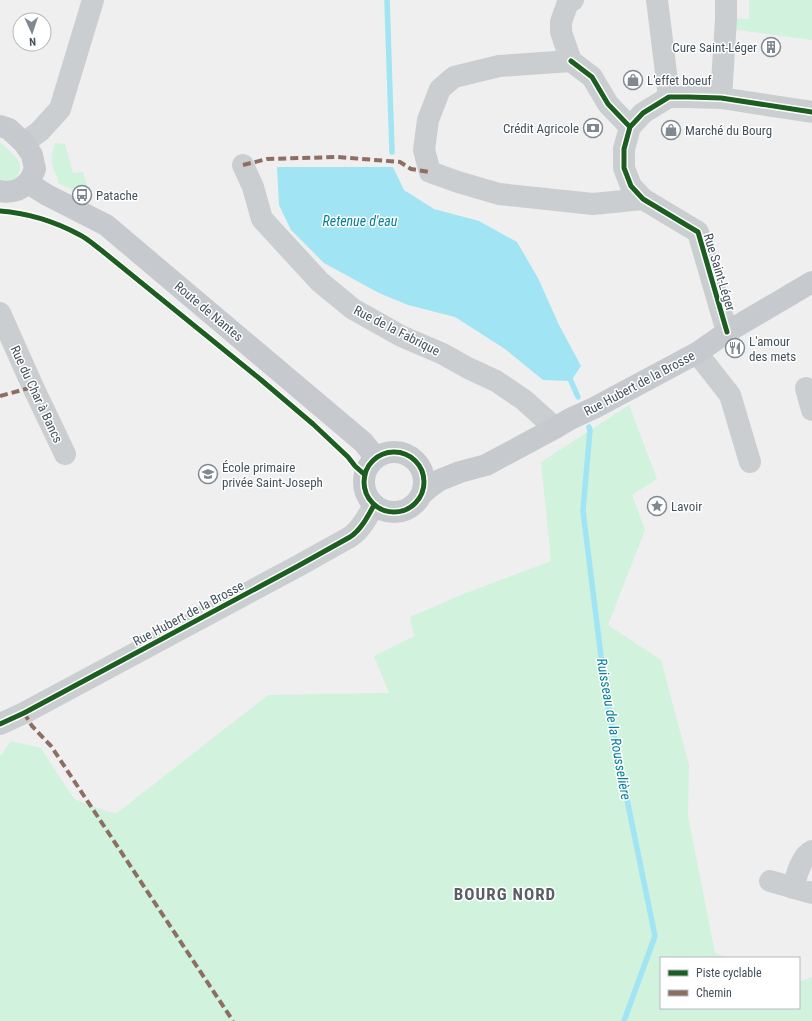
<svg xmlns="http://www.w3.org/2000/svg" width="812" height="1021" viewBox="0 0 812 1021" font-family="'Roboto Condensed',sans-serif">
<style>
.green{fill:#d1f2dc}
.water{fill:#a1e4f4}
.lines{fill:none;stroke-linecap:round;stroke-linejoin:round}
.stream{stroke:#a1e4f4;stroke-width:5.5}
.minor{stroke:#cbced0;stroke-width:22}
.major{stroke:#c6cace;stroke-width:22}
.quiet{stroke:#8d6e63;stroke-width:4;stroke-dasharray:8 4;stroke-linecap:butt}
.cycleway-casing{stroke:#fff;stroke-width:8}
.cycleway{stroke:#1b5e20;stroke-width:5}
.labels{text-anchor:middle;stroke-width:3;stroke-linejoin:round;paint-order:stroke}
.poi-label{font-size:13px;fill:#44525e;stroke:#fff;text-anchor:start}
.street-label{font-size:13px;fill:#44525e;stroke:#fff}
.water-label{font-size:14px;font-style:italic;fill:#037f9c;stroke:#fff}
.district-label{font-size:17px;font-weight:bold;letter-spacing:1px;fill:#5a5f64;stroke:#fff}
</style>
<rect width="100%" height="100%" fill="#f0efef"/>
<path class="green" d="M750,0H812V40L730,29L731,18L749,19V1Z
M0,142C6,148 20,158 20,166C21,170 18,175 16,178L8,183L0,180Z
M55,143L65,144L73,173L83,172L87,186L77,192L58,183C59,177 56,175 54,170C50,161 52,151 55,143Z
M629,405L657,479L632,495L645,530L608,625L661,660L689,765L688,816L715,953L728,958H661V1008H799V982L812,977V1021H0V756L11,741L41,748L74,799L109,812L117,813L268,695L389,693L374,656L414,636L410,617L461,595L551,561L541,462Z"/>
<path class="water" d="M277,167H393L404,190L434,209L479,221L517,242L538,278L559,325L581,366L571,381L543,380L505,349L455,317L408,305L379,293L324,263L291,230L279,205Z"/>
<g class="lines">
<path class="stream" d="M387,0L392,152
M571,381L578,397
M589,427L590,430L583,511L606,697L655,936L624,1021"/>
<path class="minor" d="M573,0L568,2L561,22V32L571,61L592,77L608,104L630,127
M657,0L669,97
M571,61L499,66L454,77L440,89L428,120L424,150L430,172L458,182L499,194L593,204L643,199
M721,98L726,19V0
M24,143L40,131L60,109L93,0
M243,165L253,187L262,219L320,282L353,309L401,336L443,354L468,368L496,381L524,400L555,428
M0,313L33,387L65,454
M727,332L698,232L643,199L631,186L624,168V149L630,127L643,113L669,97H688L721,98L812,112
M697,353L730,395L750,462
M806,388L812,410
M0,724L24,713L298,566L350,537C361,530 368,516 374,505
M770,881L812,893
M793,888C796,877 801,856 812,851"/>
<path class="major" d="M0,126L9,129L24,143L32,155L35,169C33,173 31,180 27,183C20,191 10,193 0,191
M28,183L47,195L106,225L363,442L376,458
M364 482a30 30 0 1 1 60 0a30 30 0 1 1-60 0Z
M422,494L430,487L440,480L460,472L486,465L555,428L570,419L594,408L697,353L727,332L812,282"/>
<path class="quiet" d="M243,165L267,159L338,157L400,162L411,169L430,172
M0,396L33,387
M24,713L32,726L51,746L233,1021"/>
<defs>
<path id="cycleway" d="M571,61L592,77L608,104L630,127
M0,211C27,213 56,222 80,235C88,239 94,245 101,250L260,379L313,424L348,457L355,466L365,475
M727,332L698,232L643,199L631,186L624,168V149L630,127L643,113L669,97H688L721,98L812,112
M364 482a30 30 0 1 1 60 0a30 30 0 1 1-60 0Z
M0,724L24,713L298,566L350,537C361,530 368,516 374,505"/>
</defs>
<use href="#cycleway" class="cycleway-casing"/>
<use href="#cycleway" class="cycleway"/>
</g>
<defs>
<symbol id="building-ring" viewBox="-11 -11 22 22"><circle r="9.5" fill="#fff" stroke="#808991" stroke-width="1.5"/><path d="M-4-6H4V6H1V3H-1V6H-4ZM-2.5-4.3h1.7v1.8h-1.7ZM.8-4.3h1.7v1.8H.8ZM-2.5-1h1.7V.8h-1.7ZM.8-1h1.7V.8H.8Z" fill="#808991"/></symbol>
<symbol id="shop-ring" viewBox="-11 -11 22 22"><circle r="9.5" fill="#fff" stroke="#808991" stroke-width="1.5"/><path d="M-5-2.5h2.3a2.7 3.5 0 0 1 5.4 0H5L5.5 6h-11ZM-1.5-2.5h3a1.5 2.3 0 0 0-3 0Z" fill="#808991"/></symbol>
<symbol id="bank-ring" viewBox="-11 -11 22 22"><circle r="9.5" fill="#fff" stroke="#808991" stroke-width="1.5"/><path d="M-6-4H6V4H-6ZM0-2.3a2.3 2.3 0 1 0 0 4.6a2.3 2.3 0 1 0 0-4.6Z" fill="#808991"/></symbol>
<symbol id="bus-ring" viewBox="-11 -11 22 22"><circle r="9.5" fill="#fff" stroke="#808991" stroke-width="1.5"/><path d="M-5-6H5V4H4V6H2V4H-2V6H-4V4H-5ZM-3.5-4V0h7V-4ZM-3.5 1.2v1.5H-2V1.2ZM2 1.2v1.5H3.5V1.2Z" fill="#808991"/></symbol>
<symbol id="restaurant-ring" viewBox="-11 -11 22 22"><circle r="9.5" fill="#fff" stroke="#808991" stroke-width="1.5"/><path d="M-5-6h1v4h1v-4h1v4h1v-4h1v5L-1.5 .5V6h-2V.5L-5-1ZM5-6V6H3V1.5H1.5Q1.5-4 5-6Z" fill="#808991"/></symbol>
<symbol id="school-ring" viewBox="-11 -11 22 22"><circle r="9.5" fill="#fff" stroke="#808991" stroke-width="1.5"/><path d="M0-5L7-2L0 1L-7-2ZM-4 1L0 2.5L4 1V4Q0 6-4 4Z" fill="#808991"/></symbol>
<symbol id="sight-ring" viewBox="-11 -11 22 22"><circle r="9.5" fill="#fff" stroke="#808991" stroke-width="1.5"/><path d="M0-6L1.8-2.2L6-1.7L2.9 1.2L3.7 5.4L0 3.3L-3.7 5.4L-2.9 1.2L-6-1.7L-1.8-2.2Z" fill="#808991"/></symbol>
</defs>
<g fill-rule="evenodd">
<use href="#building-ring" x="760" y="36" width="22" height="22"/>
<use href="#shop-ring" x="622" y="69" width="22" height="22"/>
<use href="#bank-ring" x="582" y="117" width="22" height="22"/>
<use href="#shop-ring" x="660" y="119" width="22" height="22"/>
<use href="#bus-ring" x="71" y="184" width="22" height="22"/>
<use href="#restaurant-ring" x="724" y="337" width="22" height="22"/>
<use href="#school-ring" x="197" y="463" width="22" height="22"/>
<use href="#sight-ring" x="646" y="495" width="22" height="22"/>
</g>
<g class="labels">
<g class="poi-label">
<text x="757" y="52" text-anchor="end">Cure Saint-Léger</text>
<text x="647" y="85">L'effet boeuf</text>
<text x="579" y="133" text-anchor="end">Crédit Agricole</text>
<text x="685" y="135">Marché du Bourg</text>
<text x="96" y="200">Patache</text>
<text x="749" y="346">L'amour<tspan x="749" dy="15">des mets</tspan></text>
<text x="222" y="472">École primaire<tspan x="222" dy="15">privée Saint-Joseph</tspan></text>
<text x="671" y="511">Lavoir</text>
</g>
<g class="street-label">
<text transform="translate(720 272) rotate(73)" y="5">Rue Saint-Léger</text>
<text transform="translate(209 311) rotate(40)" y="5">Route de Nantes</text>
<text transform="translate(397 330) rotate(27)" y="5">Rue de la Fabrique</text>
<text transform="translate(639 383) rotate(-28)" y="5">Rue Hubert de la Brosse</text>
<text transform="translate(37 394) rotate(65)" y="5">Rue du Char à Bancs</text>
<text transform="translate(188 613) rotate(-28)" y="5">Rue Hubert de la Brosse</text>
</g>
<g class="water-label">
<text x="360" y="226">Retenue d'eau</text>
<text transform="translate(614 729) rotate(80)" y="5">Ruisseau de la Rousselière</text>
</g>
<g class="district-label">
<text x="505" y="900">BOURG NORD</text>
</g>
</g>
<rect x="660" y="957" width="140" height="52" fill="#ffffff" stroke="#b4babf"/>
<rect x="668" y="970" width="20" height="6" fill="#1b5e20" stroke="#b4babf"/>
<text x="696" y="977" font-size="12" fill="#44525e">Piste cyclable</text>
<rect x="668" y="990" width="20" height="6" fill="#8d6e63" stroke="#b4babf"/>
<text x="696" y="997" font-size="12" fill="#44525e">Chemin</text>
<g transform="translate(32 32) rotate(177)"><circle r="19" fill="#ffffff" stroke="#b4babf"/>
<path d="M0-3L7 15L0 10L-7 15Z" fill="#808991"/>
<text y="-6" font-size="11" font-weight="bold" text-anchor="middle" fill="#44525e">N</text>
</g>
</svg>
